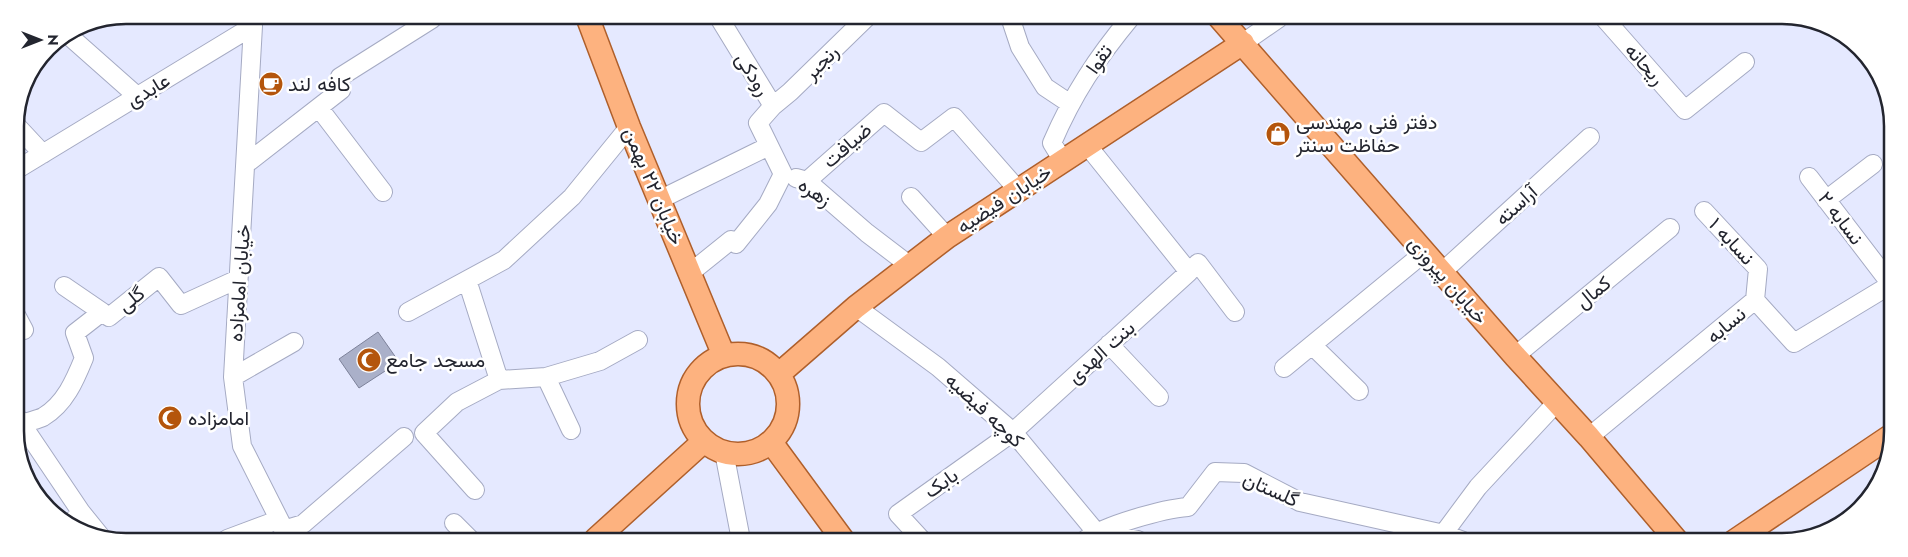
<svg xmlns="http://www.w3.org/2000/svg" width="1908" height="557" viewBox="0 0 1908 557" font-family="Jost,Vazirmatn,sans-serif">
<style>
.building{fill:#aab0c9;stroke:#7d829a}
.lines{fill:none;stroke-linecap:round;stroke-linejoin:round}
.minor-casing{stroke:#a5aac3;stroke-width:20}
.major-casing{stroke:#af5f2b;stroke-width:25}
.minor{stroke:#fff;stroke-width:18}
.major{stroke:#fdb27f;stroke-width:22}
.labels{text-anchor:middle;stroke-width:5;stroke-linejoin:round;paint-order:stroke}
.street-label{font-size:20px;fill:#23252f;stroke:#fff}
.poi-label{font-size:20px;fill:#23252f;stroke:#fff;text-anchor:start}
.rim{fill:none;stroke:#23252f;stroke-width:2.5}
</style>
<rect width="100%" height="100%" fill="#e5e9ff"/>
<path class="building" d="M378,332L399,362L359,388L339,359Z"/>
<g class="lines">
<defs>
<path id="minor" d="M250,15L253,26L233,377L242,446L289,539
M718,16L773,106
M1010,17L1020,47L1045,87L1069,103
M1604,18L1685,110L1745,62
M67,34L137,96
M1243,43L1279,18
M319,108L383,192
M15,124L43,154
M1087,145L1189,272L1198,263L1235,312
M1063,161L1052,143C1073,94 1097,58 1131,17
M246,164L341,90L340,77L432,19
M16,170L253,26
M783,174L758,123L773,106L790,92L867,17
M1809,177L1890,283
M796,178L807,181L867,233L909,265
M807,181L884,113L921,142L954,117L1018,190
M911,197L947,237
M659,200L769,146
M1826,200L1873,164
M1704,211L1758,269L1755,300
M1442,272L1590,137
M690,273L731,240L736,244L768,204L783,174
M467,280L499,380L546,377L600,361L638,340
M64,286L102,312
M856,307L938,367L1013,432L1096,532
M408,312L504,260L572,197L629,127
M16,315L24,330
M1109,344L1159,397
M1312,345L1359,391
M1515,356L1670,228
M1284,368L1425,252
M233,377L294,342
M546,377L571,430
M17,417L81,512
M17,427C25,421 35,421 43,417C65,404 75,380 84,358L75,333L102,312L109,317L159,277L181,305L238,279
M1589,437L1755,300L1794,343L1890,285
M724,452L741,540
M475,490L424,433L457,402L499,380
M71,523L81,512L102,538
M454,523L470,539
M283,530L303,524L404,437
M1099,532L1138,540
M227,539L278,520
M922,540L898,514L1013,432L1189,272
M1085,540C1105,525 1163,509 1188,507L1215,472L1244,473L1300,502L1444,534L1463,541
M1438,541L1478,487L1557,402"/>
<path id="major" d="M587,16L629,127L724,356
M1219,17L1515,356L1589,437L1678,542
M688 404a50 50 0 1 1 100 0a50 50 0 1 1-100 0Z
M779,374L856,307L947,237L1243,43
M771,442L843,540
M596,539L704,441
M1733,542L1889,437"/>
</defs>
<use href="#minor" class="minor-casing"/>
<use href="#major" class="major-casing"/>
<use href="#minor" class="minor"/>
<use href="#major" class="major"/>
</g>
<defs>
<symbol id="cafe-disc" viewBox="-11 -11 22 22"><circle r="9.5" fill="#b4550c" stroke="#fff"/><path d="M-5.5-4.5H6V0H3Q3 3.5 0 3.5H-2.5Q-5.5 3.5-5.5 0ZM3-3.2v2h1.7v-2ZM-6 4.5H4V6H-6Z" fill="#fff"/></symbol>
<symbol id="shop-disc" viewBox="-11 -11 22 22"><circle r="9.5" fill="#b4550c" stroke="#fff"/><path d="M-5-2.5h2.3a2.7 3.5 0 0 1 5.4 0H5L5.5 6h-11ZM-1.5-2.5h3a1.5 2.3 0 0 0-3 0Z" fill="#fff"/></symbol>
<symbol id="mosque-disc" viewBox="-11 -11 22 22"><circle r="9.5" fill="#b4550c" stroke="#fff"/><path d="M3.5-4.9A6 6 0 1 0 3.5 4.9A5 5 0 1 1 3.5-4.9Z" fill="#fff"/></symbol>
</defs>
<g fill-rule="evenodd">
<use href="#cafe-disc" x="257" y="70" width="28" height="28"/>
<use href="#shop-disc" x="1264" y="120" width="28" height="28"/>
<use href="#mosque-disc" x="355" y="346" width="28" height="28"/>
<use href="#mosque-disc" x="156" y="404" width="28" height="28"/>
</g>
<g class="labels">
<g class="street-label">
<text transform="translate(1099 59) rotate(-55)" y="7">تقوا</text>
<text transform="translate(821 62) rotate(-45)" y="7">رنجبر</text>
<text transform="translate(1645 64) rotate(48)" y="7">ریحانه</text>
<text transform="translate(753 74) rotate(58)" y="7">رودکی</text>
<text transform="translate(148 90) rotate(-31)" y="7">عابدی</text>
<text transform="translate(847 145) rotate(-41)" y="7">ضیافت</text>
<text transform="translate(654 186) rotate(67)" y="7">خیابان ۲۲ بهمن</text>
<text transform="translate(815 192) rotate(34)" y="7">زهره</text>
<text transform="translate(1004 199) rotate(-33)" y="7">خیابان فیضیه</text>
<text transform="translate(1516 205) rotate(-42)" y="7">آراسته</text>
<text transform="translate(1841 218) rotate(53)" y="7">نسابه ۲</text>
<text transform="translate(1732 241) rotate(47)" y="7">نسابه ۱</text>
<text transform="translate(1448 280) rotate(49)" y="7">خیابان پیروزی</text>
<text transform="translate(239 283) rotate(-86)" y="7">خیابان امامزاده</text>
<text transform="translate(1593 292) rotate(-39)" y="7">کمال</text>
<text transform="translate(131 299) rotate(-39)" y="7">گلی</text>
<text transform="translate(1726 325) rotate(-40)" y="7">نسابه</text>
<text transform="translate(1101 352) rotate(-42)" y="7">بنت الهدی</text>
<text transform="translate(985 410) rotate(43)" y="7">کوچه فیضیه</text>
<text transform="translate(941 483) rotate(-35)" y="7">بابک</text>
<text transform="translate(1271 489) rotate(24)" y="7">گلستان</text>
</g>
<g class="poi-label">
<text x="288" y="91">كافه لند</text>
<text x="1296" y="129">دفتر فنی مهندسی<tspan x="1296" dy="23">حفاظت سنتر</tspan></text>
<text x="386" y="367">مسجد جامع</text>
<text x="188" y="425">امامزاده</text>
</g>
</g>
<path d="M0 0H1908V557H0ZM126 24H1782A102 102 0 0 1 1884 126V431A102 102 0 0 1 1782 533H126A102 102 0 0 1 24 431V126A102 102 0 0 1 126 24Z" fill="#fff" fill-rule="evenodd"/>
<path class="rim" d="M126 24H1782A102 102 0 0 1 1884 126V431A102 102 0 0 1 1782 533H126A102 102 0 0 1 24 431V126A102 102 0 0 1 126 24Z"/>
<g transform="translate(40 40) rotate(90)" stroke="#ffffff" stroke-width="4" paint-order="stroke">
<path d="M0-4L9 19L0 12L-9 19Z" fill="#23252f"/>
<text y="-8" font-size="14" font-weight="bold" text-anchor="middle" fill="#23252f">N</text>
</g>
</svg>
